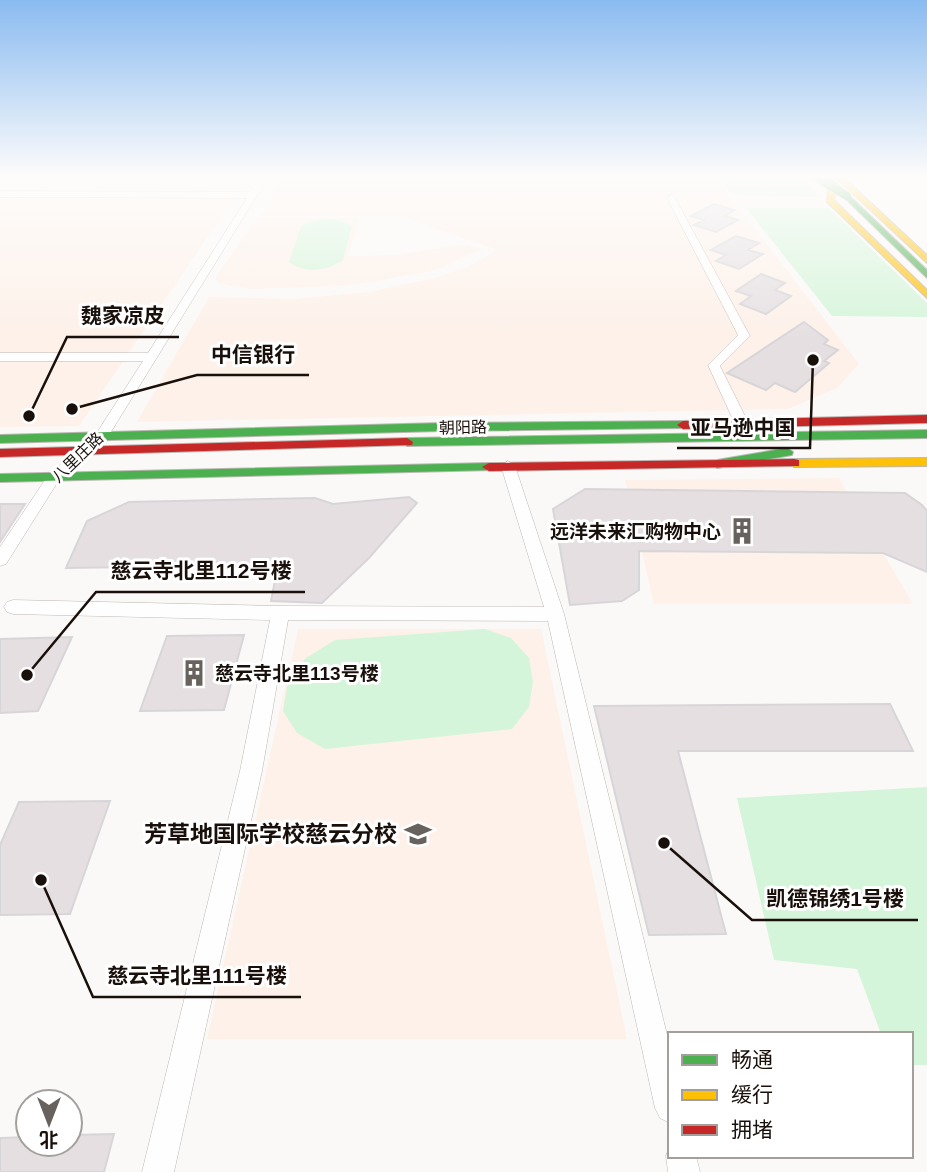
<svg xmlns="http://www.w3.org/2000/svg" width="927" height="1172" viewBox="0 0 927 1172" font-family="Helvetica,'Noto Sans SC',sans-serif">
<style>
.built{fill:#fdf1e9}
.green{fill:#d5f5da}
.building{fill:#e5dfe2;stroke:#d8d5d8;stroke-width:2}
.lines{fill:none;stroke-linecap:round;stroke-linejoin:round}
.street-casing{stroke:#bcb8b4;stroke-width:1}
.fast-casing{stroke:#bcb8b4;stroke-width:2}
.slow-casing{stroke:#bcb8b4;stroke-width:2}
.jam-casing{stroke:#bcb8b4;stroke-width:2}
.street{fill:#fefefe;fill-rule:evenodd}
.fast{fill:#4caf50;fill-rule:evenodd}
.slow{fill:#ffc107;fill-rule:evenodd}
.jam{fill:#c62828;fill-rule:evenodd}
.fast-bridge-casing{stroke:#bcb8b4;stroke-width:9;stroke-linecap:butt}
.fast-bridge{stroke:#4caf50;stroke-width:8}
.labels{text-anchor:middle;stroke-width:6;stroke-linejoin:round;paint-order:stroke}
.far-street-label{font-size:16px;fill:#19100b;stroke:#fff}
.poi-label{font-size:19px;font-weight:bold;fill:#19100b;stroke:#fff;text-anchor:end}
.near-poi-label{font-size:23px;font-weight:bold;fill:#19100b;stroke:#fff;text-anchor:end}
.leader{fill:none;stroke:#19100b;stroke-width:2.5}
.callout-dot{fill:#19100b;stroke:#fff;stroke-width:2.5}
.callout-label{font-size:21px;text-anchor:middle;font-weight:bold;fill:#19100b;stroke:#fff;stroke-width:6;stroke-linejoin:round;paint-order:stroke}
</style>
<rect width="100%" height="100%" fill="#fbf9f7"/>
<path class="built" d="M283,176H714L859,364L837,388L788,409L137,422L209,297L294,299L370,292L438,277L468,267L497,250L400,216H261Z
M0,198H234L79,426L0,427Z
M257,218H360L348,256L396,255L466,244L483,249L435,270L376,281L338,286L252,289L217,283L216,277Z
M839,478L913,604H654L625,480Z
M298,629H541L627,1039H207Z"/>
<path class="green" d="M717,176H799L820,197L745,196L730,192Z
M746,208H829L927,303V317L832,316Z
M334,219L352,226L343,260C327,271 305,274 289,262L301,226L317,220Z
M485,629L511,638L529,658L533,682L529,707L512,729L325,749L297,733L283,711L288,681L306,658L335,640Z
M927,787V1065H911V1034H881L857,969L774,960L737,798Z"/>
<path class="building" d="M714,204L734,210L725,216L738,220L716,232L694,225L704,220L691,216Z
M736,236L759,243L748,250L763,254L739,269L716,261L726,255L711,250Z
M761,274L785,283L775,290L791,296L766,314L740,304L751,296L736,291Z
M804,322L828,340L824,344L838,350L824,361L829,363L795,392L775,383L766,390L727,373Z
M585,489L905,493L922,505L927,511V572L883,553L639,551V590L622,601L570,605L553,509Z
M409,497L417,503L369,558L322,603L271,601L278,565L66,568L87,521L129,502L315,498L333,504Z
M0,504H25L0,542Z
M244,635L224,710L140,711L167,636Z
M72,637L38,711L0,713V639Z
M890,704L913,751H678L726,934L649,935L594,706Z
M110,801L70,914L0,915V845L19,802Z
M114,1134L104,1172H0V1138L28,1137V1144H70V1135Z"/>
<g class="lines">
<defs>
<path id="street" d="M261,176H269L106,440L59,480L6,564L0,566V547L49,474L96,434L143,361H0V353H148L247,198L0,197V191L250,192Z
M671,195L675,198L750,336L720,366L749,424L747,427L742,428L735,424L708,365L738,335L667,198Z
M508,461L515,466L564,614L670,1047V1123L660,1118L655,1108L548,621L288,620L262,771L174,1172H142L240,771L270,620L13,614L7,612L4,607L7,602L13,600L280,606L544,607L501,466Z
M670,1146V1156H696L700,1172H668L666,1156Z"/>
<path id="fast" d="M822,176H829L927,270V278Z
M683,421L689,425L687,428L441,431L0,443V435L441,423Z
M927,430V438L407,446L401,442L407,438Z
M787,448L793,452L792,455L717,468L710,464L717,460Z
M489,463L496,467L494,470L0,482V474Z"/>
<path id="slow" d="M834,176H842L927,255V263Z
M832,189L836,191L834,200L927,290V298L827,202L828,191Z
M927,458V466L794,467L787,463L794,459Z"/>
<path id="jam" d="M927,415V423L683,429L677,425L683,421Z
M407,438L413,442L412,445L0,457V449Z
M794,459L799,460V466L489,471L482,467L489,463Z"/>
</defs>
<use href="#street" class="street-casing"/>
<use href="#fast" class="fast-casing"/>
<use href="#slow" class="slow-casing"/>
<use href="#jam" class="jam-casing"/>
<use href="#street" class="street"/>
<use href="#fast" class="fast"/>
<use href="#slow" class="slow"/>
<use href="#jam" class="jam"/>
<defs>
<path id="fast-bridge" d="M814,176L847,196"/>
</defs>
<use href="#fast-bridge" class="fast-bridge-casing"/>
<use href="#fast-bridge" class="fast-bridge"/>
</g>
<linearGradient id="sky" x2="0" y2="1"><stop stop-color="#8abbf0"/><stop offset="0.52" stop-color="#fdfcfb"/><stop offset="1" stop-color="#fdfcfb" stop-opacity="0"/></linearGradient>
<rect width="927" height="340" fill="url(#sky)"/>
<defs>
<symbol id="building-bare" viewBox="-9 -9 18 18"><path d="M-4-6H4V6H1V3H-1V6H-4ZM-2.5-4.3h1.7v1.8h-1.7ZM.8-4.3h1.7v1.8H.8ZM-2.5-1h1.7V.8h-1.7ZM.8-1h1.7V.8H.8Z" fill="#68625e" stroke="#fff" stroke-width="2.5" paint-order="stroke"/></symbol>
<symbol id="school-bare" viewBox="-9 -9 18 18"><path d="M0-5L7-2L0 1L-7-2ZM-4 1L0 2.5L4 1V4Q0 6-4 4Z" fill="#68625e" stroke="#fff" stroke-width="2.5" paint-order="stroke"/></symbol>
</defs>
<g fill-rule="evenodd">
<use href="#building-bare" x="723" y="512" width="38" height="38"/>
<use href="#building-bare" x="175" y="654" width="38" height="38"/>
<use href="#school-bare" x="399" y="815" width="38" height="38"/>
</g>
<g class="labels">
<g class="far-street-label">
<text transform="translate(463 427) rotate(-1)" y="6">朝阳路</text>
<text transform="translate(77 457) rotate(-44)" y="6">八里庄路</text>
</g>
<g class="poi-label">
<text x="721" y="538">远洋未来汇购物中心</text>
<text x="215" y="680" text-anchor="start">慈云寺北里113号楼</text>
</g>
<g class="near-poi-label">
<text x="397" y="842">芳草地国际学校慈云分校</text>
</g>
</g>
<path class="leader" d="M29 416L67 337H179M72 409L197 375H309M813 360L810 448H677M27 675L96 592H305M664 843L752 920H918M41 880L93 997H301"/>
<g class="callout-dot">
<circle cx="29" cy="416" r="7"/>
<circle cx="72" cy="409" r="7"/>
<circle cx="813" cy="360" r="7"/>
<circle cx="27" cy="675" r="7"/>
<circle cx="664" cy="843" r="7"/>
<circle cx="41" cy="880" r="7"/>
</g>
<g class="callout-label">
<text x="123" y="323">魏家凉皮</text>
<text x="253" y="362">中信银行</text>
<text x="743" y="435">亚马逊中国</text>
<text x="201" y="578">慈云寺北里112号楼</text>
<text x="835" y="906">凯德锦绣1号楼</text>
<text x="197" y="983">慈云寺北里111号楼</text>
</g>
<rect x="668" y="1032" width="245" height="126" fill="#ffffff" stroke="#a39f9d" stroke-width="2"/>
<rect x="682" y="1055" width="35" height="10" fill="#4caf50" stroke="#a39f9d" stroke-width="2"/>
<text x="731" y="1067" font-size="21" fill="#19100b">畅通</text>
<rect x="682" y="1090" width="35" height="10" fill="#ffc107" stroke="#a39f9d" stroke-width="2"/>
<text x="731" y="1102" font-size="21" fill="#19100b">缓行</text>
<rect x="682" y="1125" width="35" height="10" fill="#c62828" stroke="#a39f9d" stroke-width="2"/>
<text x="731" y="1137" font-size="21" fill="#19100b">拥堵</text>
<g transform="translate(49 1123) rotate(180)"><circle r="33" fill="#ffffff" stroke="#a39f9d" stroke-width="2"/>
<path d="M0-5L12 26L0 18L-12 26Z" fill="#68625e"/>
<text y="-10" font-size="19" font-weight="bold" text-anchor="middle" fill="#19100b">北</text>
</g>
</svg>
